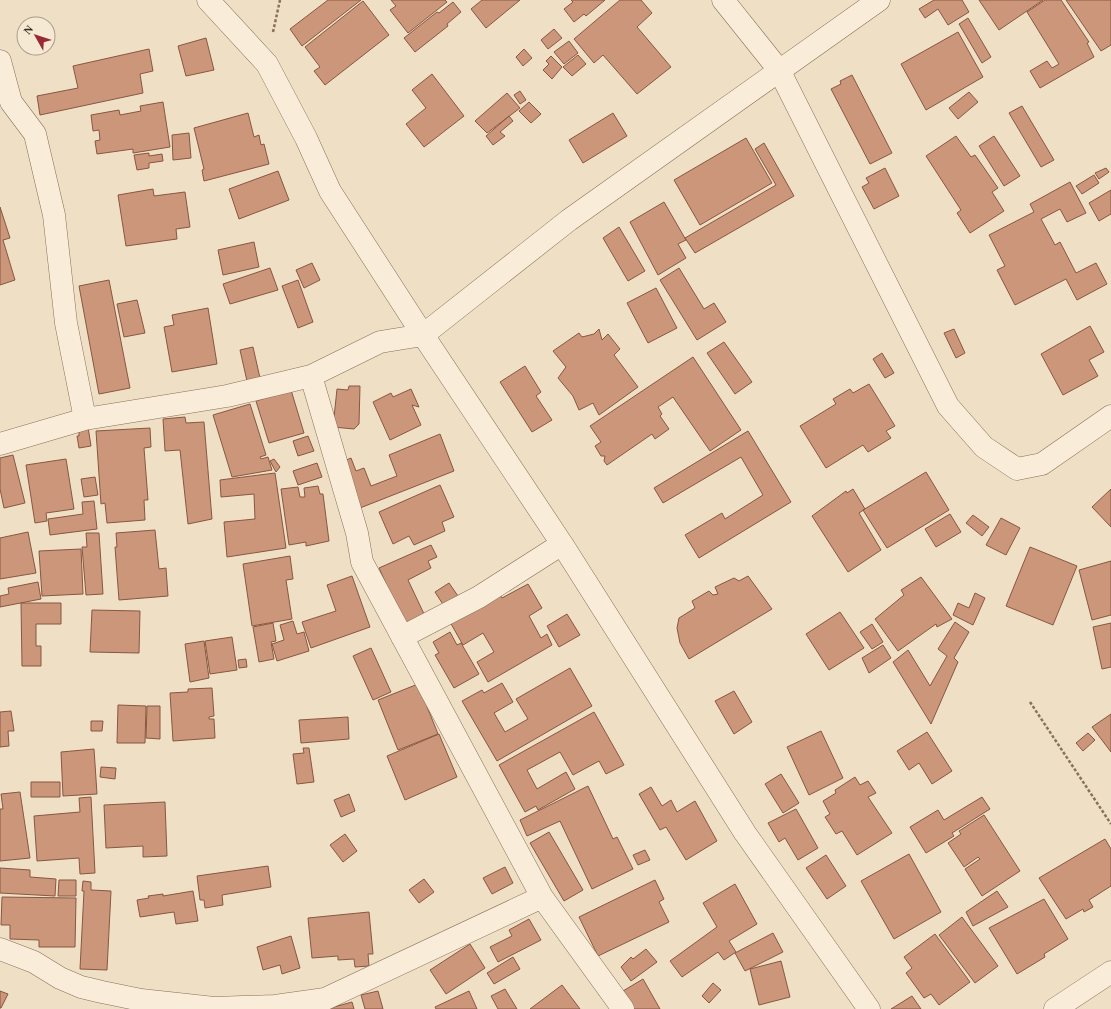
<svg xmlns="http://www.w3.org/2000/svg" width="1111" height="1009" viewBox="0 0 1111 1009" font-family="Georgia,serif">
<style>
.building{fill:#cc967a;stroke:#885740}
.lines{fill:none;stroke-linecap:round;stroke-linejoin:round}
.minor-casing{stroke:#89705b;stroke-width:23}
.path{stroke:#89705b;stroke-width:2.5;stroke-dasharray:3 2;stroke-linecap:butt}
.minor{stroke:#f9ecd8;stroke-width:22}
</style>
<rect width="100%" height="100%" fill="#eedfc5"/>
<path class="building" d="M328,0H361L302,46L290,29Z
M391,0H445L447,2L408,33L390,10L396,6Z
M482,0H520L486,28L471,9Z
M571,0H605L586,16L584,14L574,22L564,9L573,2Z
M620,0H641L652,13L637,27L671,67L637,94L603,55L594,63L574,39Z
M934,0H962L969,12L948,25L938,9L925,18L919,9Z
M979,0H1043L999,30Z
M1045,0H1061L1089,42L1087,43L1094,57L1040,88L1030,71L1047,61L1052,68L1059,64L1027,12Z
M1066,0H1111V45L1101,51Z
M363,1L389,35L325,85L314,71L320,67L305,47Z
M453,2L461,12L447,24L448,26L415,52L404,38L437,12L439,13Z
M968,18L991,57L982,63L959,24Z
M554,29L562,38L548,49L541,40Z
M958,32L983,77L926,110L901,64Z
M206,38L214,70L186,76L178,46Z
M569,41L578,53L564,64L554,52Z
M149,49L153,71L140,74L143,93L40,115L37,96L78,88L73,66Z
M524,49L532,58L523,66L516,57Z
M578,55L586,64L572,76L563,67Z
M551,56L562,67L552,79L543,70L549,64L546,61Z
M432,74L464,116L424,147L406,124L426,108L412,90Z
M852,75L892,153L870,164L831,89L841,84L840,81Z
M520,91L526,100L520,104L514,95Z
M969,92L978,102L958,119L949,108Z
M507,93L520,108L487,133L475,121Z
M163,102L170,147L133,153V149L97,154L95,141L100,140L99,130L93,131L91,115L119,110L120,115L141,111L140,106Z
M529,102L541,114L531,123L519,111Z
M1022,106L1054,160L1041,167L1009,113Z
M248,113L254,137L259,135L261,145L264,144L269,164L204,181L202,170L204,169L194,128Z
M613,113L627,136L583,163L569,140Z
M509,116L513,121L500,132L505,136L493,145L486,136Z
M189,133L191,158L173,160L172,135Z
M956,136L971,157L975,155L998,188L992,192L1004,211L970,233L957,213L961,210L926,156Z
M994,136L1020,176L1004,186L979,146Z
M746,138L772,183L700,225L674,180Z
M764,143L794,196L695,253L685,238L776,185L755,149Z
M149,153V156L162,154L163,161L149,163V168L137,170L134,155Z
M885,168L899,196L874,209L862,187L869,183L866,178Z
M1106,168L1109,172L1099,179L1095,173Z
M278,171L289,200L239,219L229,189Z
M1094,175L1099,183L1082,194L1076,186Z
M1070,182L1086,213L1067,222L1060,209L1041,219L1055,245L1060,242L1076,273L1096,263L1107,284L1077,300L1066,279L1015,305L997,270L1005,266L989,235L1034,212L1030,204Z
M153,189L154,196L185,192L190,227L176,229L177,239L126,246L118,195Z
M1111,190V214L1099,221L1089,203Z
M664,202L686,240L678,244L686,258L658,275L630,222Z
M0,207L10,238L3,240L15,280L0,285Z
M619,227L645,271L628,281L603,238Z
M254,242L259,267L223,275L218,250Z
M312,263L320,280L304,288L296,270Z
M270,268L278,290L230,304L223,284Z
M679,268L704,309L714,303L726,322L697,340L660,280Z
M109,280L130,388L99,394L79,286Z
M298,280L313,322L298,328L282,286Z
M656,288L677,328L648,343L627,303Z
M137,300L145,333L124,337L117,304Z
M208,308L217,364L172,372L164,327L174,325L172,315Z
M1090,326L1104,352L1089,360L1098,376L1063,395L1041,354Z
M599,329L602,340L608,334L620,349L614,355L638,387L599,415L593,403L579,410L573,396L558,378L566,367L553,351L579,333L582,337L594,334Z
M954,329L965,353L956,358L944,333Z
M724,342L752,382L735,394L707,353Z
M253,347L260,378L247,381L240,350Z
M882,353L894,373L885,378L873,359Z
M693,357L741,430L710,451L673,397L658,407L662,414L660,416L669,429L655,439L652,434L607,465L604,461L605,456H601L595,446L601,442L590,426Z
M525,366L541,392L536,396L552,420L532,432L500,382Z
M869,384L895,426L886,431L891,438L868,452L863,445L826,468L800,426L836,404L833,399L850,389L853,393Z
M349,386H360L359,424L354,429L333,427L337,389L348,390Z
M411,389L419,407L412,405L421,425L390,440L373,402L391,393L393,397Z
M291,390L304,433L269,443L256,401Z
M250,404L266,455L260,457L261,459L268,457L272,470L232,477L213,415Z
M185,417L186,423L204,422L212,519L188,524L180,450L165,451L163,419Z
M88,427L91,446L79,448L77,436H79V429Z
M150,428L151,447L144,448L148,500H144L145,520L107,523L105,503L101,504L96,431Z
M748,431L791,502L699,558L685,535L722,513L725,519L763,495L741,457L663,503L654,488Z
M440,434L454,471L360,508L342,462L351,458L356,471L364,468L371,486L397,476L389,455Z
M308,436L314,451L298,456L293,441Z
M13,455L25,503L4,508L0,489V458Z
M66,459L74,509L46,513L47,521L35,523L26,465Z
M274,459L280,467L276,472L270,461Z
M317,463L322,477L298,485L293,471Z
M926,472L949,510L887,548L863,510Z
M275,473L286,548L227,557L224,522L255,519L254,494L221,497L220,480Z
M95,477L98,495L84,497L81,479Z
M440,485L454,517L442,522L445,531L414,545L409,536L393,544L379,512Z
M318,486L320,494H323L329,541L306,546V542L289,545L281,489L298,487L300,497H305L304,488Z
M853,489L865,509L859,513L881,550L848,572L812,516L846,491L847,493Z
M1111,489V527L1092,507Z
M94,501L97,529L50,535L48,519L83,514L82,502Z
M950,514L961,532L936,547L925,529Z
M973,515L989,527L982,536L966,523Z
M1001,518L1020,528L1006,555L986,545Z
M155,530L159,569L166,568L168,596L119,600L115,547H117L116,533Z
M28,532L36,573L0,579V538Z
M86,533H99L103,594L86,595L82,547H87Z
M431,545L437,557L428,561L431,568L408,580L425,616L405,626L379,568Z
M1030,547L1077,566L1053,625L1006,606Z
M81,549L83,594L42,596L39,551Z
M290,556L293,579L286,580L292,619L252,626L243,564Z
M1111,561V615L1092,620L1079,570Z
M352,576L370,627L311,648L302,622L336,611L327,585Z
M748,576L772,609L689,659L680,643L677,628L679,618L695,608L692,601L709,591L713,595L718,594L715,587L734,578L739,581Z
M921,577L952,619L937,627L936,624L898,651L875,619L904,595L901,590Z
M38,582L41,599L0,607V596L9,594L8,588Z
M449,583L458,596L444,606L435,592Z
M528,584L542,608L529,616L541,638L547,634L552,645L488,682L477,662L494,652L483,633L463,645L450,622L499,593L502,598Z
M975,593L985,598L973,625L953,615L958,603L969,608Z
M21,603H61V624H36V646H41V666H22Z
M92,610L140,611L139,653L90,652Z
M840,612L864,648L829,670L806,634Z
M567,614L580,635L559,647L547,626Z
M293,621L297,634L304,632L309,651L277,661L272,644L284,640L280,625Z
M955,622L969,632L954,658L958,662L931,724L893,662L908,650L930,686L947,656L938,649Z
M273,623L276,641L271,642L274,659L259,662L253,627Z
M1111,623V667L1102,669L1093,627Z
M872,624L883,642L872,649L860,632Z
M450,632L457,645L461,643L479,674L454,688L435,655L439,653L433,642Z
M232,637L237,670L210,674L205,641Z
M204,641L209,678L190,682L185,644Z
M883,645L891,658L869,673L862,658Z
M371,648L391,692L373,700L353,656Z
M246,659L247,667L239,668L238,660Z
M570,668L592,706L497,761L462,701L482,690L484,693L502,683L513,702L494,713L505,732L528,719L516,699Z
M418,684L438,734L398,750L378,700Z
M212,688L214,716L209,717V719H214L215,738L173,741L170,693L188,692V689Z
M734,691L752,722L734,734L715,701Z
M118,705L146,706L145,743H117Z
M147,706H160V739L146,738Z
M11,711L14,731H8L9,746L0,747V712Z
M594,712L624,765L606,774L599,761L573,775L560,752L527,770L537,789L566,772L575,789L538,810L536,806L525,812L499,765Z
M1111,714V752L1092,727Z
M348,717L349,739L301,743L299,720Z
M91,721H103L102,731H91Z
M821,731L843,778L809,795L787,747Z
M927,732L952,771L932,784L919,763L909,770L897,751Z
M1088,733L1095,740L1083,751L1076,743Z
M439,734L457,777L405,800L387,756Z
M303,748H309L314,782L297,784L293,754L304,753Z
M94,749L97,794L63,796L61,752Z
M101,767L116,768L115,779L100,777Z
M781,774L799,803L783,813L765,784Z
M855,777L860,785L868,781L876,793L868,797L892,833L857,855L842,831L836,834L825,817L830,814L823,801L836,793L835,790Z
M31,782H60V797H31Z
M588,786L613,839L617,837L633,869L592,889L560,821L527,836L520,820Z
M651,787L662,806L671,800L677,812L695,801L717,841L686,860L666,827L660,830L639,794Z
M20,792L30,858L0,861V809H3L1,794Z
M349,794L355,811L341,817L334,800Z
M91,797L95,873L80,874L79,858L37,861L34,816L80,812L79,798Z
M982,797L990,809L952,833L954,836L926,853L910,827L938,810L944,820Z
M165,802L167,856L143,857V846L106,848L104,805Z
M796,809L818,848L798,860L785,838L779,842L768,823Z
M984,815L1020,871L982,896L965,869L980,859L978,857L964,867L948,843L961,834L959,831Z
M549,832L583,890L564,901L530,843Z
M345,834L357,851L343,862L330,845Z
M1105,839L1111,849V886L1089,900L1093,907L1084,912L1083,909L1066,919L1039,878Z
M645,850L650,860L638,865L633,855Z
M909,854L941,912L894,939L861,881Z
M826,855L846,886L827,899L806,868Z
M268,866L271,887L222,895L223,905L205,908L204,900H200L197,876Z
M505,867L513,883L492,894L483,878Z
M0,868L30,870V877L56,879L55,896L0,893Z
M424,879L434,892L419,903L409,890Z
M59,880H76V896H58Z
M655,880L664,899L659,902L669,922L598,956L579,917Z
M83,881L91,882V890L111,891L107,970L80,969L84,891H82Z
M735,884L757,924L729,941L736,952L724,960L718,952L682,977L670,961L717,927L703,903Z
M193,891L198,921L176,924L174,912L140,917L137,900L149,898L148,896L163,894V896Z
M997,891L1008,907L973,926L966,912Z
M2,897L76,898L75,947H39V940L10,939V925H1Z
M1044,899L1068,939L1044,954L1045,957L1017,974L989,928Z
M369,912L373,954H368L369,966L355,967L354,959L338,960V956L312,958L308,918Z
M962,917L998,966L975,983L939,935Z
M529,919L541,940L498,962L490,947L512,936L509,930Z
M773,933L783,952L745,971L735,953Z
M935,934L970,982L939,1005L931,994L924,998L906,973L912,968L904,957Z
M291,936L300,968L282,974L280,965L263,970L257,947Z
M470,944L485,968L446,994L430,970Z
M646,949L657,962L631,981L621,967L631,957L633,959Z
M513,957L520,969L494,984L487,973Z
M781,961L790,997L759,1005L750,969Z
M643,979L660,1009H633L623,991Z
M713,983L721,990L709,1003L702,996Z
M562,985L580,1009H530Z
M505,989L517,1009H498L491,996Z
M0,991L8,994L1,1008H0Z
M378,991L383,1009H365L361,995Z
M469,991L477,1009H436L435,1007Z
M912,996L921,1009H891Z
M352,1002L354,1009H327Z"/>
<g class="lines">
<defs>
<path id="minor" d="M208,0L267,64L306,138L330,191L423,335L562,544L745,833L869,1009
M723,0L779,70L948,406L984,447L1017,469L1042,464L1111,416
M0,61L11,102L35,134L54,215L66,323L85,419
M311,376L357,533L362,562L542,897L623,1009
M0,444L85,419L227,396L311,376L380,342L423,335L569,220L879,0
M402,637L479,597L562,544
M0,949L34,962L60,978L81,987L102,992L141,1000L214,1008L275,1006L325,999L542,897
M1055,1009L1111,972"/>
</defs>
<use href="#minor" class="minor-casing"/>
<path class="path" d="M273,32L280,0
M1030,702L1111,824"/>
<use href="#minor" class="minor"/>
</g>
<g transform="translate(36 36) rotate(309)"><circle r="19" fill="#f6e9d4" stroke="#aa9c8c"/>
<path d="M0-3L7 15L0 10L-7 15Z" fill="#982a34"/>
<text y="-6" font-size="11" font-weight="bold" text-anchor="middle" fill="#39291f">N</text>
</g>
</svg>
